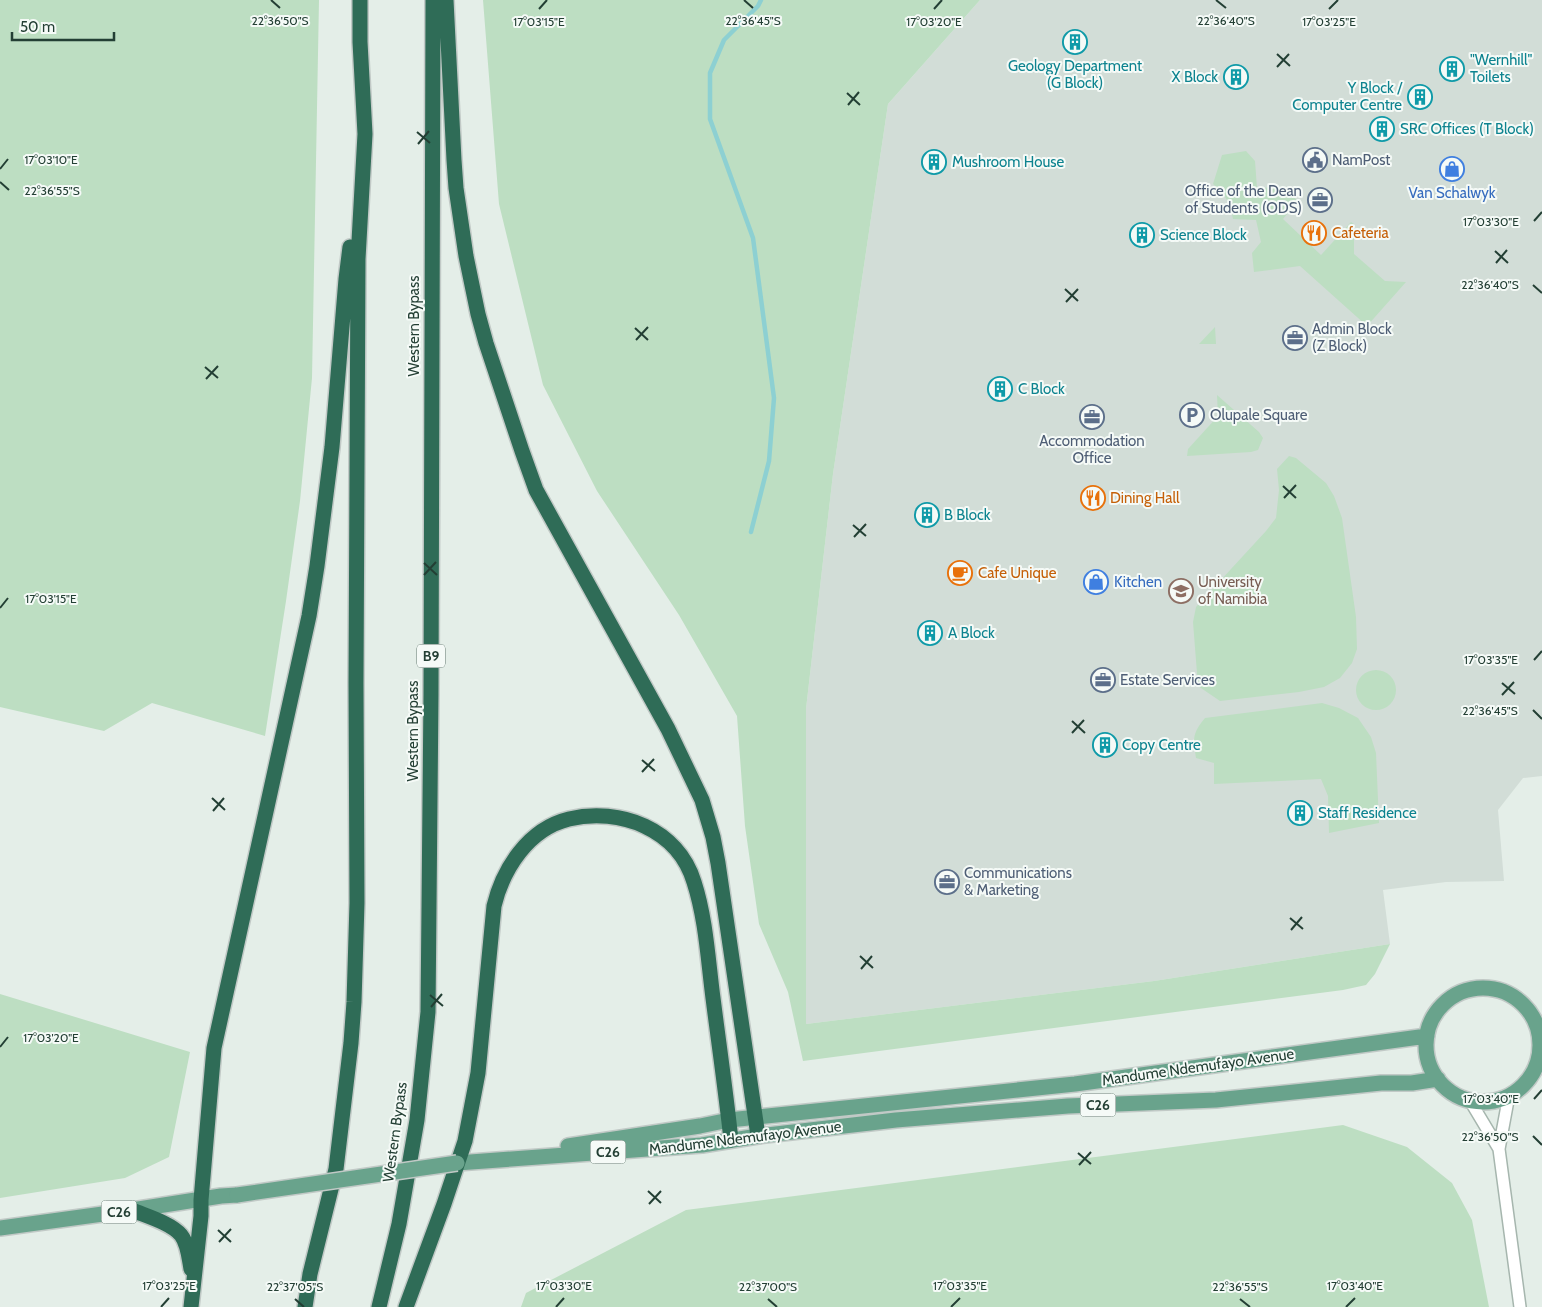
<svg xmlns="http://www.w3.org/2000/svg" width="1542" height="1307" viewBox="0 0 1542 1307" font-family="Cabin,sans-serif">
<style>
.built{fill:#d2ddd7}
.green{fill:#bddec2}
.lines{fill:none;stroke-linecap:round;stroke-linejoin:round}
.stream{stroke:#8dd0d2;stroke-width:4.5}
.minor-casing{stroke:#a6b6ae;stroke-width:14}
.primary-casing{stroke:#c1c9c6;stroke-width:18}
.motorway-casing{stroke:#c1c9c6;stroke-width:18}
.minor{stroke:#fff;stroke-width:11}
.primary{stroke:#69a38c;stroke-width:15}
.motorway{stroke:#2f6c57;stroke-width:15}
.primary-bridge-casing{stroke:#c1c9c6;stroke-width:18;stroke-linecap:butt}
.primary-bridge{stroke:#69a38c;stroke-width:15}
.ticks{fill:none;stroke:#233f34;stroke-width:2}
.labels{text-anchor:middle;stroke-width:4;stroke-linejoin:round;paint-order:stroke}
.shield{fill:#f5faf7;stroke:#62776e;stroke-width:1}
.shield-label{font-size:14px;font-weight:bold;fill:#233f34}
.culture-label{font-size:15px;fill:#0d838f;stroke:#f5faf7;text-anchor:start}
.service-label{font-size:15px;fill:#4e5e75;stroke:#f5faf7;text-anchor:start}
.shop-label{font-size:15px;fill:#366cbe;stroke:#f5faf7}
.food-label{font-size:15px;fill:#c56008;stroke:#f5faf7;text-anchor:start}
.street-label{font-size:15px;fill:#233f34;stroke:#f5faf7}
.education-label{font-size:15px;fill:#785e54;stroke:#f5faf7;text-anchor:start}
.ticks-label{font-size:12px;text-anchor:middle;fill:#233f34;stroke:#f5faf7;stroke-width:4;stroke-linejoin:round;paint-order:stroke}
</style>
<rect width="100%" height="100%" fill="#e4eee8"/>
<path class="built" d="M980,0H1542V776L1523,778L1498,810L1504,881L1446,882L1383,890L1390,944L1154,981L806,1024V709L833,474L888,104Z"/>
<path class="green" d="M0,0H319L312,378L300,501L286,601L265,736L152,703L104,731L0,707Z
M483,0H980L888,104L833,474L806,709V1024L1154,981L1390,944L1375,974L1366,985L1343,990L803,1061L788,992L759,924L745,826L737,716L679,615L597,491L543,385L499,204Z
M1246,151L1255,161L1257,188L1282,187L1298,201L1283,219L1321,255L1351,222L1354,224V254L1385,281L1406,282L1367,326L1300,266L1254,272L1252,253L1261,242L1256,220L1233,219C1230,203 1226,195 1213,184L1222,155Z
M1215,327L1216,344H1199Z
M1217,395L1259,432L1263,438L1258,450L1251,452L1187,456L1188,449L1218,416Z
M1289,456L1296,458L1326,483L1334,496L1342,518L1356,617L1357,649L1352,663L1340,678L1324,687L1299,692L1220,701L1198,686L1193,622L1196,607L1266,531L1276,518L1279,490L1277,469Z
M1356 690a20 20 0 1 1 40 0a20 20 0 1 1-40 0Z
M1322,703L1339,708L1358,718L1371,737L1376,753L1379,823L1329,833L1328,796L1321,779L1214,784V763L1196,758C1193,738 1192,734 1205,718Z
M0,994L190,1052L169,1157L125,1178L0,1198Z
M1343,1125L1407,1147L1452,1183L1472,1220L1489,1307H521L526,1293L686,1210Z"/>
<g class="lines">
<path class="stream" d="M751,532L769,461L774,398L753,238L710,119V73L724,40L758,6L761,0"/>
<defs>
<path id="minor" d="M1509,1095L1499,1149L1520,1307
M1469,1099L1499,1149"/>
<path id="primary" d="M1426 1045a57 57 0 1 1 114 0a57 57 0 1 1-114 0Z
M568,1146L700,1126L729,1120L1075,1084L1427,1036
M457,1163L702,1145L758,1136L896,1120L1068,1106L1216,1100L1381,1083H1412L1438,1079
M0,1228L132,1210L221,1196L237,1195"/>
<path id="motorway" d="M446,0L454,160L456,188L466,256L478,314L486,343L522,451L536,490L668,729L702,800L713,837L718,863L758,1136
M132,1210C146,1216 171,1223 181,1235C188,1244 189,1258 191,1269
M191,1307L201,1216V1200L214,1048L309,616L317,566L332,447L346,279L350,247
M305,1307L310,1274L336,1169L351,1043L354,1002L357,903L356,683L358,259L365,134L360,42V0
M379,1307L399,1224L417,1120L428,1012L431,694L433,0
M406,1307L444,1204L465,1141L478,1073L494,906C503,869 528,829 569,819C620,807 678,829 694,882C706,919 708,960 713,998C719,1045 726,1093 731,1140"/>
</defs>
<use href="#minor" class="minor-casing"/>
<use href="#primary" class="primary-casing"/>
<use href="#motorway" class="motorway-casing"/>
<use href="#minor" class="minor"/>
<use href="#primary" class="primary"/>
<use href="#motorway" class="motorway"/>
<defs>
<path id="primary-bridge" d="M237,1195L457,1163"/>
</defs>
<use href="#primary-bridge" class="primary-bridge-casing"/>
<use href="#primary-bridge" class="primary-bridge"/>
</g>
<path class="ticks" d="M271,0L280,8M744,0L753,8M1216,0L1226,8M539,9L547,0M934,9L942,0M1329,9L1338,0M1277,54L1290,66M1277,67L1289,54M847,93L860,105M848,105L859,92M417,132L430,143M418,144L429,131M0,169L8,159M0,182L9,190M1534,221L1542,212M1495,251L1508,263M1496,263L1507,250M1533,285L1542,293M1065,289L1078,301M1066,302L1078,289M635,328L648,340M636,340L648,327M205,367L218,378M206,379L218,366M1283,486L1296,498M1284,498L1296,485M853,525L866,536M854,537L866,524M424,563L437,575M424,575L436,562M0,608L8,598M1534,660L1542,651M1502,683L1515,694M1502,695L1514,682M1533,710L1542,719M1072,721L1085,733M1072,733L1084,720M642,760L655,771M642,772L654,759M212,798L225,810M213,811L224,798M1290,918L1303,929M1291,930L1302,917M860,956L873,968M861,969L872,956M430,995L443,1006M431,1007L442,994M0,1047L8,1037M1534,1099L1542,1090M1533,1136L1542,1145M1078,1153L1091,1164M1079,1165L1091,1152M648,1191L661,1203M649,1204L661,1191M218,1230L231,1242M219,1242L231,1229M295,1299L304,1307M768,1299L777,1307M1240,1299L1250,1307M161,1307L169,1298M556,1307L564,1298M951,1307L960,1298M1346,1307L1355,1298"/>
<defs>
<symbol id="building-ring" viewBox="-11 -11 22 22"><circle r="9.5" fill="#f5faf7" stroke="#0f9aa8" stroke-width="1.5"/><path d="M-4-6H4V6H1V3H-1V6H-4ZM-2.5-4.3h1.7v1.8h-1.7ZM.8-4.3h1.7v1.8H.8ZM-2.5-1h1.7V.8h-1.7ZM.8-1h1.7V.8H.8Z" fill="#0f9aa8"/></symbol>
<symbol id="civic-ring" viewBox="-11 -11 22 22"><circle r="9.5" fill="#f5faf7" stroke="#5c6f8a" stroke-width="1.5"/><path d="M-.6-6.5H3V-4.5H.6V-3L4-1V1h2V6H-6V1h2V-1L-.6-3ZM-1.2 2.5V6h2.4V2.5Z" fill="#5c6f8a"/></symbol>
<symbol id="shop-ring" viewBox="-11 -11 22 22"><circle r="9.5" fill="#f5faf7" stroke="#3f7fe0" stroke-width="1.5"/><path d="M-5-2.5h2.3a2.7 3.5 0 0 1 5.4 0H5L5.5 6h-11ZM-1.5-2.5h3a1.5 2.3 0 0 0-3 0Z" fill="#3f7fe0"/></symbol>
<symbol id="office-ring" viewBox="-11 -11 22 22"><circle r="9.5" fill="#f5faf7" stroke="#5c6f8a" stroke-width="1.5"/><path d="M-6-3h4V-5.5h4V-3h4V5H-6ZM-1-4.5V-3h2v-1.5ZM-6 0V1H6V0Z" fill="#5c6f8a"/></symbol>
<symbol id="restaurant-ring" viewBox="-11 -11 22 22"><circle r="9.5" fill="#f5faf7" stroke="#e8710a" stroke-width="1.5"/><path d="M-5-6h1v4h1v-4h1v4h1v-4h1v5L-1.5 .5V6h-2V.5L-5-1ZM5-6V6H3V1.5H1.5Q1.5-4 5-6Z" fill="#e8710a"/></symbol>
<symbol id="parking-ring" viewBox="-11 -11 22 22"><circle r="9.5" fill="#f5faf7" stroke="#5c6f8a" stroke-width="1.5"/><path d="M-3.5-5.5H1a3.5 3.5 0 0 1 0 7H-1V5.5H-3.5ZM-1-3.4V-.6H.8a1.4 1.4 0 0 0 0-2.8Z" fill="#5c6f8a"/></symbol>
<symbol id="cafe-ring" viewBox="-11 -11 22 22"><circle r="9.5" fill="#f5faf7" stroke="#e8710a" stroke-width="1.5"/><path d="M-5.5-4.5H6V0H3Q3 3.5 0 3.5H-2.5Q-5.5 3.5-5.5 0ZM3-3.2v2h1.7v-2ZM-6 4.5H4V6H-6Z" fill="#e8710a"/></symbol>
<symbol id="university-ring" viewBox="-11 -11 22 22"><circle r="9.5" fill="#f5faf7" stroke="#8d6e63" stroke-width="1.5"/><path d="M0-5L7-2L0 1L-7-2ZM-4 1L0 2.5L4 1V4Q0 6-4 4Z" fill="#8d6e63"/></symbol>
</defs>
<g fill-rule="evenodd">
<use href="#building-ring" x="1061" y="28" width="28" height="28"/>
<use href="#building-ring" x="1438" y="55" width="28" height="28"/>
<use href="#building-ring" x="1222" y="63" width="28" height="28"/>
<use href="#building-ring" x="1406" y="83" width="28" height="28"/>
<use href="#building-ring" x="1368" y="115" width="28" height="28"/>
<use href="#civic-ring" x="1301" y="146" width="28" height="28"/>
<use href="#building-ring" x="920" y="148" width="28" height="28"/>
<use href="#shop-ring" x="1438" y="155" width="28" height="28"/>
<use href="#office-ring" x="1306" y="186" width="28" height="28"/>
<use href="#restaurant-ring" x="1300" y="219" width="28" height="28"/>
<use href="#building-ring" x="1128" y="221" width="28" height="28"/>
<use href="#office-ring" x="1281" y="324" width="28" height="28"/>
<use href="#building-ring" x="986" y="375" width="28" height="28"/>
<use href="#parking-ring" x="1178" y="401" width="28" height="28"/>
<use href="#office-ring" x="1078" y="403" width="28" height="28"/>
<use href="#restaurant-ring" x="1079" y="484" width="28" height="28"/>
<use href="#building-ring" x="913" y="501" width="28" height="28"/>
<use href="#cafe-ring" x="946" y="559" width="28" height="28"/>
<use href="#shop-ring" x="1082" y="568" width="28" height="28"/>
<use href="#university-ring" x="1167" y="577" width="28" height="28"/>
<use href="#building-ring" x="916" y="619" width="28" height="28"/>
<use href="#office-ring" x="1089" y="666" width="28" height="28"/>
<use href="#building-ring" x="1091" y="731" width="28" height="28"/>
<use href="#building-ring" x="1286" y="799" width="28" height="28"/>
<use href="#office-ring" x="933" y="868" width="28" height="28"/>
</g>
<g class="labels">
<g class="shield">
<rect x="417" y="644.5" width="28" height="23" rx="4"/>
<rect x="1080.5" y="1093.5" width="35" height="23" rx="4"/>
<rect x="590.5" y="1140.5" width="35" height="23" rx="4"/>
<rect x="101.5" y="1200.5" width="35" height="23" rx="4"/>
</g>
<g class="shield-label">
<text x="431" y="661">B9</text>
<text x="1098" y="1110">C26</text>
<text x="608" y="1157">C26</text>
<text x="119" y="1217">C26</text>
</g>
<g class="culture-label">
<text x="1470" y="65">"Wernhill"<tspan x="1470" dy="17">Toilets</tspan></text>
<text x="1075" y="71" text-anchor="middle">Geology Department<tspan x="1075" dy="17">(G Block)</tspan></text>
<text x="1218" y="82" text-anchor="end">X Block</text>
<text x="1402" y="93" text-anchor="end">Y Block /<tspan x="1402" dy="17">Computer Centre</tspan></text>
<text x="1400" y="134">SRC Offices (T Block)</text>
<text x="952" y="167">Mushroom House</text>
<text x="1160" y="240">Science Block</text>
<text x="1018" y="394">C Block</text>
<text x="944" y="520">B Block</text>
<text x="948" y="638">A Block</text>
<text x="1122" y="750">Copy Centre</text>
<text x="1318" y="818">Staff Residence</text>
</g>
<g class="service-label">
<text x="1332" y="165">NamPost</text>
<text x="1302" y="196" text-anchor="end">Office of the Dean<tspan x="1302" dy="17">of Students (ODS)</tspan></text>
<text x="1312" y="334">Admin Block<tspan x="1312" dy="17">(Z Block)</tspan></text>
<text x="1210" y="420">Olupale Square</text>
<text x="1092" y="446" text-anchor="middle">Accommodation<tspan x="1092" dy="17">Office</tspan></text>
<text x="1120" y="685">Estate Services</text>
<text x="964" y="878">Communications<tspan x="964" dy="17">&amp; Marketing</tspan></text>
</g>
<g class="shop-label">
<text x="1452" y="198">Van Schalwyk</text>
<text x="1114" y="587" text-anchor="start">Kitchen</text>
</g>
<g class="food-label">
<text x="1332" y="238">Cafeteria</text>
<text x="1110" y="503">Dining Hall</text>
<text x="978" y="578">Cafe Unique</text>
</g>
<g class="street-label">
<text transform="translate(414 326) rotate(-90)" y="5">Western Bypass</text>
<text transform="translate(413 731) rotate(-90)" y="5">Western Bypass</text>
<text transform="translate(1198 1067) rotate(-8)" y="5">Mandume Ndemufayo Avenue</text>
<text transform="translate(395 1132) rotate(-82)" y="5">Western Bypass</text>
<text transform="translate(745 1138) rotate(-7)" y="5">Mandume Ndemufayo Avenue</text>
</g>
<g class="education-label">
<text x="1198" y="587">University<tspan x="1198" dy="17">of Namibia</tspan></text>
</g>
</g>
<g class="ticks-label">
<text x="1226" y="25">22°36'40"S</text>
<text x="280" y="25">22°36'50"S</text>
<text x="753" y="25">22°36'45"S</text>
<text x="539" y="26">17°03'15"E</text>
<text x="934" y="26">17°03'20"E</text>
<text x="1329" y="26">17°03'25"E</text>
<text x="51" y="164">17°03'10"E</text>
<text x="52" y="195">22°36'55"S</text>
<text x="1491" y="226">17°03'30"E</text>
<text x="1490" y="289">22°36'40"S</text>
<text x="51" y="603">17°03'15"E</text>
<text x="1491" y="664">17°03'35"E</text>
<text x="1490" y="715">22°36'45"S</text>
<text x="51" y="1042">17°03'20"E</text>
<text x="1491" y="1103">17°03'40"E</text>
<text x="1490" y="1141">22°36'50"S</text>
<text x="169" y="1290">17°03'25"E</text>
<text x="564" y="1290">17°03'30"E</text>
<text x="960" y="1290">17°03'35"E</text>
<text x="1355" y="1290">17°03'40"E</text>
<text x="295" y="1291">22°37'05"S</text>
<text x="768" y="1291">22°37'00"S</text>
<text x="1240" y="1291">22°36'55"S</text>
</g>
<path d="M12 32v8h102v-8" fill="none" stroke="#233f34" stroke-width="2.5"/>
<text x="20" y="32" font-size="15" fill="#233f34" stroke="#f5faf7" stroke-width="4" paint-order="stroke">50 m</text>
</svg>
